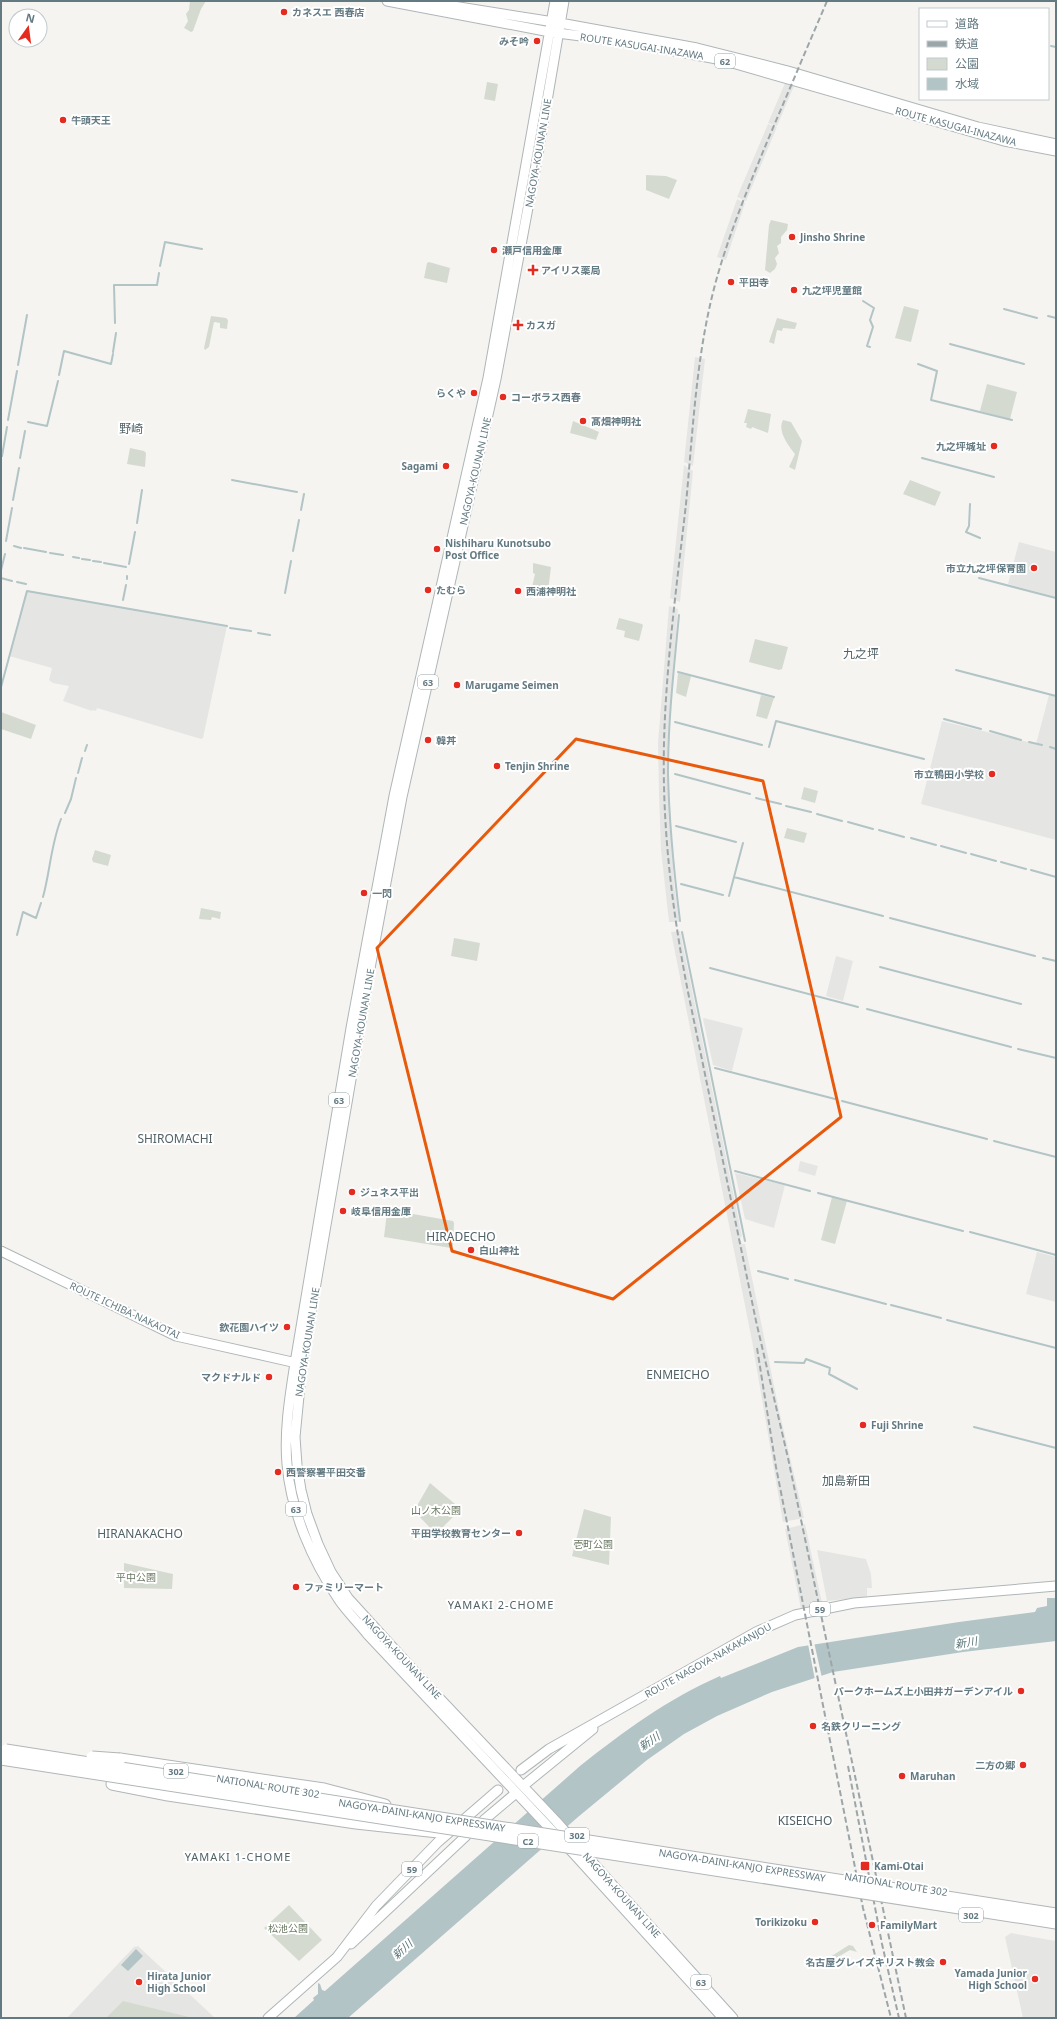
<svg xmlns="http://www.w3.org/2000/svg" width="1057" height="2019" font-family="'Noto Sans','Noto Sans JP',sans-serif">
<rect width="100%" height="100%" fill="#f5f4f1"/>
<!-- built -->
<path fill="#e5e6e4" d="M785 83 794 86 777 126 768 123Z
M768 124 777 127 746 201 737 197Z
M737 199 745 203 726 260 717 257Z
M695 357 705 359 693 466 684 462Z
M684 465 693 471 680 602 670 598Z
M1019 542 1056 552V597L1008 584Z
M26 591 227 626 203 738 201 739 97 708 96 711 93 710 92 711 63 701 69 686 53 683 49 680 52 668 9 656Z
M669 606 678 609 669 721 668 772 674 884 679 922H669L661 850 659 795 658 743Z
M1049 695 1056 697V840L921 804 942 721 1036 744Z
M680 931 742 1236 740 1239 742 1244H745L779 1410 804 1518 783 1522 752 1341 671 932Z
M836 956 853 961 843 1001 826 996Z
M704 1018 743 1028 732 1071 713 1065 703 1019Z
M800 1161 818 1166 815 1176 798 1171Z
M735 1173 785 1185 774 1228 745 1219Z
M1037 1252 1056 1257V1302L1026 1294Z
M805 1524 822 1603 801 1609 785 1529Z
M817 1550 866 1559 871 1574 872 1588H867V1597L827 1601Z
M1011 1933 1056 1941V2018H1023L1005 1937Z
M138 1946 215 2018H67L134 1947Z"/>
<!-- green -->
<path fill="#d5dad0" d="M190 1H206L201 9 193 31 191 32 184 28 188 21 186 14 189 10Z
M487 82 498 84 495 101 484 99Z
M646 175 666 176 677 180 669 199 646 190Z
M771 220 788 224 787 230 781 237V243L777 246 779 253 775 258 777 264 775 269 770 273 765 270 769 225Z
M429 262 450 268 447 283 424 278 427 263Z
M904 306 919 310 911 342 895 338Z
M211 316 226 318 228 320 227 329 220 328V323L214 322 209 347 205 350 204 348Z
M777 318 797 323 795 329 783 328 782 331 777 330 774 344 769 342Z
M987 384 1017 392 1010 419 980 411Z
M748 409 771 414 768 433 752 427 751 429 746 427 747 423H744Z
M783 420 791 422 802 441 795 470 789 467 795 454C788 445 777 431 783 420Z
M573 421 599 432 596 440 570 433Z
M130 448 144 451 146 453 145 467 127 464Z
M910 480 941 492 935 506 903 494Z
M533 563 551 567 548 591 532 587 535 574 533 573Z
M619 618 642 624 643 625 639 641 624 637 625 631 616 629Z
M755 639 788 647 782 669 779 670 749 662Z
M678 673 691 676 686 697 676 693Z
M761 695 774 698 767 719 756 716Z
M1 712 36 725 31 739 1 729Z
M804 787 818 791 815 803 801 799Z
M787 828 807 833 804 843 784 838Z
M95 850 111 855 108 866 93 862 92 859Z
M201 908 221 912 220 919 212 917 211 920 199 919Z
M454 938 480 943 477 961 451 956Z
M832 1197 847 1201 835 1244 821 1240Z
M390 1210 453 1221 454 1223 453 1246 451 1248 384 1237 387 1212Z
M430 1483 461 1509 436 1534 414 1511Z
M584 1509 611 1517 609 1565 572 1556Z
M124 1563 173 1574 172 1589 124 1588Z
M289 1905 322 1940 299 1961 264 1928Z
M849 1945 853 1946 857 1952 850 1950 817 1969 811 1967 812 1964H819Z
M123 2001 189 2017 190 2018H106Z"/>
<!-- water -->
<path fill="#b2c4c5" d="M1047 1598H1056V1641L963 1652 833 1672 772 1692 717 1716 684 1734 647 1760 578 1817 348 2018H294L314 2000 313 1998 318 1994V1983L320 1984 322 1990 325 1991 580 1766C624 1731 668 1699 720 1676L721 1678 798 1647 959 1622 1035 1612 1037 1608 1047 1606Z
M136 1949 143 1956 128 1971 121 1965Z"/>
<!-- pier -->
<path fill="#f5f4f1" d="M814 1642 822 1678 815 1680 808 1644Z"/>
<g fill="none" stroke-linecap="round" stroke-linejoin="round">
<!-- stream -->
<path stroke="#b2c4c5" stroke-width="2" d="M1051 46 1056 47
M160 266 165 242 202 249
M863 301 874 308 870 320 873 327 867 346 870 347
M1004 309 1037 318
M1048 316 1056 318
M115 323 114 285H157L159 273
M950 344 1024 364
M113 352 116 333
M918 364 937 371 931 400 1012 420
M18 365 27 315
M59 375 64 351 111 364 113 354
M8 420 17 371
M28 422 47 426 58 381
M2 456 7 427
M20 458 25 431
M922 458 994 477
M1 464V463
M232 480 297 492
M13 500 19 468
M970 504 969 526 966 532 980 538
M301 510 304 494
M137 523 142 490
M6 541 12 508
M14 546 21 548
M24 548 46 552
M293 551 299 520
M50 553 63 555
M73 557 79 558
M82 559 90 560
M93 561 101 562
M104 563 126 567
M129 564 135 532
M1 570 5 554
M1 578 12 581
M979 578 1056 598
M127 579V576
M17 582 26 584
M285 593 291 561
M123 600 126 585
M679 615C674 668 668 720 668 773 669 822 674 872 680 921
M230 628 251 631
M258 633 270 635
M956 670 1056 696
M678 672 774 697
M1 687 27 591 227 626
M944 719 981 729
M675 722 762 745
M990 731 1021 740
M1029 742 1042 745
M769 747 776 721 924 759
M1050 747 1056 749
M85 751 87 745
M78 773 82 758
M675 774 750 794
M756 798 781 804
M786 806 811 812
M65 813 71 799 76 778
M817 814 842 821
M848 822 873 829
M676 826 736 842
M879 830 904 837
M911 838 936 845
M941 846 966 853
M971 854 996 861
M1001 862 1026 869
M1031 870 1056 877
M734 877 743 843
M681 884 723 895
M729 896 734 877 883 916
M43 897C50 872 51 844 61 819
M890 918 1035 956
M682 932 745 1241
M17 935 23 912 36 918 41 903
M1043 958 1056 961
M880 967 1021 1004
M710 968 858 1007
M867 1009 1011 1047
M1018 1049 1056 1058
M715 1068 835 1099
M842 1101 987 1139
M994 1141 1056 1157
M735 1171 810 1191
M818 1193 963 1231
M970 1232 1056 1255
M758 1271 788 1279
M795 1280 886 1304
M891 1305 941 1318
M947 1320 1056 1348
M775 1362 804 1363 806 1359 830 1368 829 1374 857 1389
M974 1427 1056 1448"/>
<defs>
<path id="major" d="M387 1 550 32 627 42 722 60 1004 141 1056 151
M422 1 560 23 697 48 788 71 978 127 1056 144
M555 1 488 378 394 796 351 1028 295 1363C290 1396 284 1430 287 1464 291 1512 312 1560 339 1600 347 1612 359 1623 368 1635L573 1853 723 2018
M564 1 538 154 496 379 402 797 371 963 302 1365 295 1437 297 1465 301 1490 307 1514 318 1544 331 1572 348 1598 427 1685 556 1821 609 1881 733 2018
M1 1251 176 1336 301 1364
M521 1770 549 1749 756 1632 795 1615 854 1603 1056 1586
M523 1786 593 1729
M484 1820 516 1793
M351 1944 466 1836
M268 2018 337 1957 376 1906 438 1842 498 1790"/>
<path id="highway" d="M120 1759 324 1789 385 1805
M112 1784 168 1795 356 1823 438 1832"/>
</defs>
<!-- major casing -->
<use href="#major" stroke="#afb6b8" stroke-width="11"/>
<!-- highway casing -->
<use href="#highway" stroke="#b1b6b8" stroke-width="13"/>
<!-- major -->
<use href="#major" stroke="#fff" stroke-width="9"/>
<!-- highway -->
<use href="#highway" stroke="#fff" stroke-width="11"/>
<!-- rail -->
<path stroke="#9ca6a9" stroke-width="2" stroke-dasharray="6 3" stroke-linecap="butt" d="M827 1C807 48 787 95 767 142 748 188 729 234 716 281 696 354 693 430 686 504 677 583 666 664 664 743 662 827 672 910 688 992L756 1321 788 1458 906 2018
M757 1348 776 1467 863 1908 891 2018
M848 1766 882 1944 899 2018"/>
<defs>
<g id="highway-bridge">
<path id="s1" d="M6 1750 1056 1914"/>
<path d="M92 1757 120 1759"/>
<path d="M1 1759 1056 1923"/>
</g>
</defs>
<!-- highway-bridge casing -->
<use href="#highway-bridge" stroke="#b1b6b8" stroke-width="13" stroke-linecap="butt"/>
<!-- highway-bridge -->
<use href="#highway-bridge" stroke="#fff" stroke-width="11"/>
</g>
<!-- marked area -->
<path fill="none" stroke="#e8590c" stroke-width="3" stroke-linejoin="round" d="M576 739 763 781 841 1117 613 1299 452 1251 377 948Z"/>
<!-- markers -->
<g fill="#e52b20" stroke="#fff" stroke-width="1.5">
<circle cx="284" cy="12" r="4"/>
<circle cx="537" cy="41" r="4"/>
<circle cx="63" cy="120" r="4"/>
<circle cx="792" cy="237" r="4"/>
<circle cx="494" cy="250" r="4"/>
<path d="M531 264h4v4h4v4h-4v4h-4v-4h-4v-4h4z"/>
<circle cx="731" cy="282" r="4"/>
<circle cx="794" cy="290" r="4"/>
<path d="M516 319h4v4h4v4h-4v4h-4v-4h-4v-4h4z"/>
<circle cx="474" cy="393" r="4"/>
<circle cx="503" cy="397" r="4"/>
<circle cx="583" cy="421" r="4"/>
<circle cx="994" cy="446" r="4"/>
<circle cx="446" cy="466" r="4"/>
<circle cx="437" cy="549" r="4"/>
<circle cx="1034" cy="568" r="4"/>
<circle cx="428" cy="590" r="4"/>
<circle cx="518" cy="591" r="4"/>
<circle cx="457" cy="685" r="4"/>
<circle cx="428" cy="740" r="4"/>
<circle cx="497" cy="766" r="4"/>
<circle cx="992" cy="774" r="4"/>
<circle cx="364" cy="893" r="4"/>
<circle cx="352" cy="1192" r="4"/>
<circle cx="343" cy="1211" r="4"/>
<circle cx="471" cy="1250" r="4"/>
<circle cx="287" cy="1327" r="4"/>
<circle cx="269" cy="1377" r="4"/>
<circle cx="863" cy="1425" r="4"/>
<circle cx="278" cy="1472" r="4"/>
<circle cx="519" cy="1533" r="4"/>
<circle cx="296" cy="1587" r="4"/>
<circle cx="1021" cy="1691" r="4"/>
<circle cx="813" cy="1726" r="4"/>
<circle cx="1023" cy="1765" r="4"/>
<circle cx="902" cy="1776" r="4"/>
<rect x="860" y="1861" width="10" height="10" rx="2"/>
<circle cx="815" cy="1922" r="4"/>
<circle cx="872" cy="1925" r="4"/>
<circle cx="943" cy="1962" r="4"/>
<circle cx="1035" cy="1979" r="4"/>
<circle cx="139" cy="1982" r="4"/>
</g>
<g text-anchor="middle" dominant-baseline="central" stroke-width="4" stroke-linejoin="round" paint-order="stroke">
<!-- shield labels -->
<g fill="#fff" stroke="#92a2a8" stroke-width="1">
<rect x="715" y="54" width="20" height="14" rx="3"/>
<rect x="418" y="675" width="20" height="14" rx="3"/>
<rect x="329" y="1093" width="20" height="14" rx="3"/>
<rect x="286" y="1502" width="20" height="14" rx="3"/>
<rect x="810" y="1602" width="20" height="14" rx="3"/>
<rect x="164" y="1764" width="24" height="14" rx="3"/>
<rect x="565" y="1828" width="24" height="14" rx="3"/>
<rect x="518" y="1834" width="20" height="14" rx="3"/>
<rect x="402" y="1862" width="20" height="14" rx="3"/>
<rect x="959" y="1908" width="24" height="14" rx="3"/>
<rect x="691" y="1975" width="20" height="14" rx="3"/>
</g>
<g font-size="9" font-weight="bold" fill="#637a82">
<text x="725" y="61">62</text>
<text x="428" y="682">63</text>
<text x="339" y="1100">63</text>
<text x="296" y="1509">63</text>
<text x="820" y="1609">59</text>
<text x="176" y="1771">302</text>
<text x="577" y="1835">302</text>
<text x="528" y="1841">C2</text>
<text x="412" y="1869">59</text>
<text x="971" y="1915">302</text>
<text x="701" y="1982">63</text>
</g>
<!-- poi labels -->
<g font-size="10" font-weight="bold" fill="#637a82" stroke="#fff" text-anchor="start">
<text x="292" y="12">カネスエ 西春店</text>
<text x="529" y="41" text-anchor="end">みそ吟</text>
<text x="71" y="120">牛頭天王</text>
<text x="800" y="237">Jinsho Shrine</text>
<text x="502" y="250">瀬戸信用金庫</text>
<text x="541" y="270">アイリス薬局</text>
<text x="739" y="282">平田寺</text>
<text x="802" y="290">九之坪児童館</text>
<text x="526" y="325">カスガ</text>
<text x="466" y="393" text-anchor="end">らくや</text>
<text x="511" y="397">コーポラス西春</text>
<text x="591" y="421">髙畑神明社</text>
<text x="986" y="446" text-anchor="end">九之坪城址</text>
<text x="438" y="466" text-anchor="end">Sagami</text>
<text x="445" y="543">Nishiharu Kunotsubo<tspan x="445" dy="12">Post Office</tspan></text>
<text x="1026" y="568" text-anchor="end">市立九之坪保育園</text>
<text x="436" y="590">たむら</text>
<text x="526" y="591">西浦神明社</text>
<text x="465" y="685">Marugame Seimen</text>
<text x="436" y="740">韓丼</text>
<text x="505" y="766">Tenjin Shrine</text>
<text x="984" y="774" text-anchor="end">市立鴨田小学校</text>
<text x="372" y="893">一閃</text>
<text x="360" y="1192">ジュネス平出</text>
<text x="351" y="1211">岐阜信用金庫</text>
<text x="479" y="1250">白山神社</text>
<text x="279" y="1327" text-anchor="end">欽花園ハイツ</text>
<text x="261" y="1377" text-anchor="end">マクドナルド</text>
<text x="871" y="1425">Fuji Shrine</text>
<text x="286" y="1472">西警察署平田交番</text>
<text x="511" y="1533" text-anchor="end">平田学校教育センター</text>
<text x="304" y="1587">ファミリーマート</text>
<text x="1013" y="1691" text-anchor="end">パークホームズ上小田井ガーデンアイル</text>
<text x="821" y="1726">名鉄クリーニング</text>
<text x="1015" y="1765" text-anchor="end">二方の郷</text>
<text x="910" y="1776">Maruhan</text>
<text x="874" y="1866">Kami-Otai</text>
<text x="807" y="1922" text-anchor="end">Torikizoku</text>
<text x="880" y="1925">FamilyMart</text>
<text x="935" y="1962" text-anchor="end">名古屋グレイズキリスト教会</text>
<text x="1027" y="1973" text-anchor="end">Yamada Junior<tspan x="1027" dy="12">High School</tspan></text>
<text x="147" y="1976">Hirata Junior<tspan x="147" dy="12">High School</tspan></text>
</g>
<!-- street labels -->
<g font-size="10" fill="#637a82" stroke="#fff">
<text transform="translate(642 46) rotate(9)">ROUTE KASUGAI-INAZAWA</text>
<text transform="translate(956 126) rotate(15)">ROUTE KASUGAI-INAZAWA</text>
<text transform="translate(538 153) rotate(-80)">NAGOYA-KOUNAN LINE</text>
<text transform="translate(475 471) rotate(-77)">NAGOYA-KOUNAN LINE</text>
<text transform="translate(361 1023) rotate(-80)">NAGOYA-KOUNAN LINE</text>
<text transform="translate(125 1310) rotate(25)">ROUTE ICHIBA-NAKAOTAI</text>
<text transform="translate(307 1342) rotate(-81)">NAGOYA-KOUNAN LINE</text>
<text transform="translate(402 1657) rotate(47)">NAGOYA-KOUNAN LINE</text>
<text transform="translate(708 1660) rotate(-29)">ROUTE NAGOYA-NAKAKANJOU</text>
<text transform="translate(268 1786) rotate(9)">NATIONAL ROUTE 302</text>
<text stroke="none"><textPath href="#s1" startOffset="421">NAGOYA-DAINI-KANJO EXPRESSWAY</textPath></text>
<text stroke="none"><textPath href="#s1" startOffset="745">NAGOYA-DAINI-KANJO EXPRESSWAY</textPath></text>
<text transform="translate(896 1884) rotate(9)">NATIONAL ROUTE 302</text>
<text transform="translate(622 1895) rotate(48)">NAGOYA-KOUNAN LINE</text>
</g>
<!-- park labels -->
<g font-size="10" fill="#6b7a62" stroke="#fff">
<text x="436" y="1510">山ノ木公園</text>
<text x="593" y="1544">壱町公園</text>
<text x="136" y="1577">平中公園</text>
<text x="288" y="1928">松池公園</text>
</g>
<!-- neighbourhood labels -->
<g font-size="11" letter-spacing="1" fill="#516267" stroke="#fff">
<text x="501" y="1604">YAMAKI 2-CHOME</text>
<text x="238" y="1856">YAMAKI 1-CHOME</text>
</g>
<!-- water labels -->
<g font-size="11" font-style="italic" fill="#5a7678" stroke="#fff">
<text transform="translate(966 1642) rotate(-9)">新川</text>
<text transform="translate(649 1741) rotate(-35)">新川</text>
<text transform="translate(402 1949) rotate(-42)">新川</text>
</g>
<!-- quarter labels -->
<g font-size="12" fill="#516267" stroke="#fff">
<text x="131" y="428">野崎</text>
<text x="861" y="653">九之坪</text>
<text x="175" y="1138">SHIROMACHI</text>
<text x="461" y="1236">HIRADECHO</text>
<text x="678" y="1374">ENMEICHO</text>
<text x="846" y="1480">加島新田</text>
<text x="140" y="1533">HIRANAKACHO</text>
<text x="805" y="1820">KISEICHO</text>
</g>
</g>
<!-- border -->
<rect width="1057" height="2019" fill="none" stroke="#637a82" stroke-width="4"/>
<!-- legend -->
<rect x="919" y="8" width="130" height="92" fill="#ffffff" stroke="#c1cacd"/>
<rect x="927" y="21" width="20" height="6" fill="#ffffff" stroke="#c1cacd"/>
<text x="955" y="28" font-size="12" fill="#637a82">道路</text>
<rect x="927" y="41" width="20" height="6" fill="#9ca6a9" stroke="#c1cacd"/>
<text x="955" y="48" font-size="12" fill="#637a82">鉄道</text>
<rect x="927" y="58" width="20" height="12" fill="#d5dad0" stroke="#c1cacd"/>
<text x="955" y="68" font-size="12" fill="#637a82">公園</text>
<rect x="927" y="78" width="20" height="12" fill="#b2c4c5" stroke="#c1cacd"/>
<text x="955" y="88" font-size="12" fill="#637a82">水域</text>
<!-- north arrow -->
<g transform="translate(28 28) rotate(14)"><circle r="19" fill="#ffffff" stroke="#c1cacd"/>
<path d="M0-3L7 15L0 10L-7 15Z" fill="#e52b20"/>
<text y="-6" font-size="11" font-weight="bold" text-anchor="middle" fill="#637a82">N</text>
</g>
</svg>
